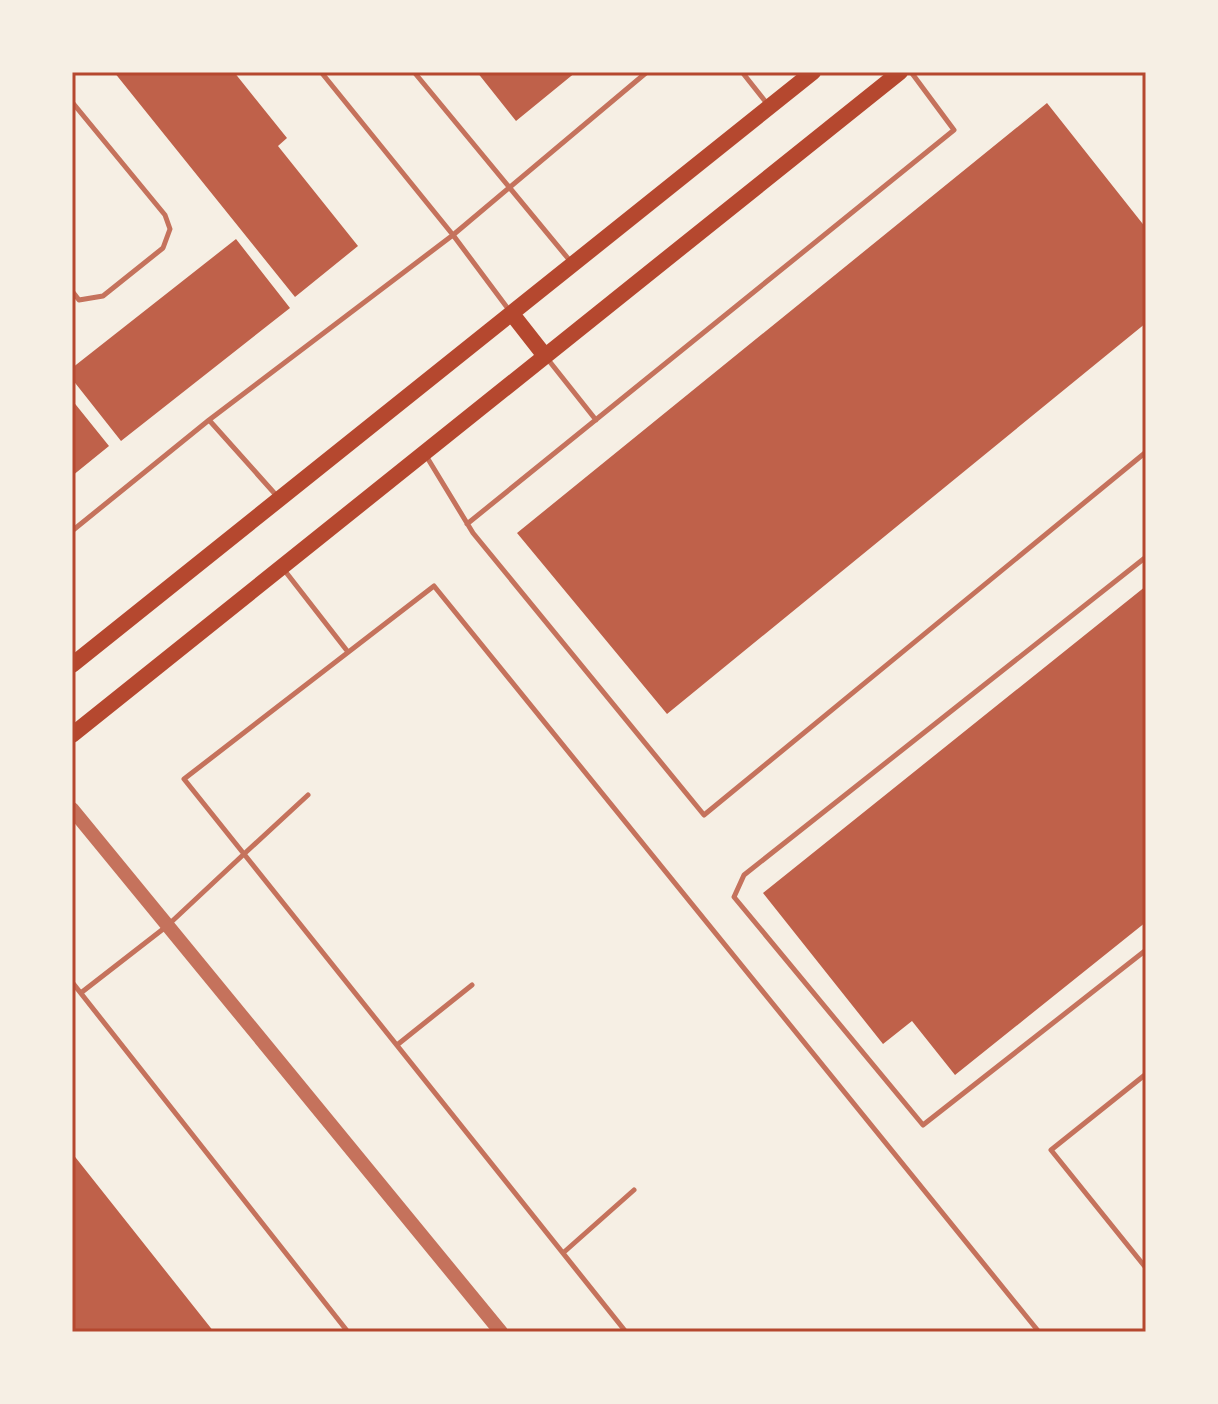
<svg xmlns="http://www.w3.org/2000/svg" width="1218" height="1404" font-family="Ubuntu,sans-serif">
<rect width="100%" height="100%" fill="#f6efe4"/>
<!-- building -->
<path fill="#bf614a" d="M114 72H234L287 138 278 146 358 246 295 297Z
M477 72H576L516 121Z
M1047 103 1146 228V323L667 714 517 533Z
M236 239 290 308 121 441 72 379V368Z
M72 400 109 446 72 476Z
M1146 586V922L955 1075 912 1021 883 1044 763 893Z
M72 1153 214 1332H72Z"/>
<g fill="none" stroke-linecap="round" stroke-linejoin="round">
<!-- service -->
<path stroke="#c5725c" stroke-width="5" d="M321 72 453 235 647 72
M414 72 571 262
M742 72 769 106
M72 102 165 215 170 229 163 248 103 296 79 300 72 291
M546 357 596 420
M209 420 453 235 509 310
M425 454 473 533 704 815 1146 452
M467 524 954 130 911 72
M72 531 209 420 276 495
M1146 557 744 875 734 897 923 1125 1146 950
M285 571 348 652
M308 795 244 854 184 779 434 586 1039 1332
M72 982 348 1332
M82 992 167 926 244 854 626 1332
M397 1045 472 985
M1146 1074 1051 1150 1146 1268
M563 1253 634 1190"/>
<!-- tertiary -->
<path stroke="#c5725c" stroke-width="14" d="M72 809 501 1332"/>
<!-- primary -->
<path stroke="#b5482f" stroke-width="16" d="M512 314 545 356
M72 665 813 72
M72 735 900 72"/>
</g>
<!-- border -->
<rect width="1218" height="1404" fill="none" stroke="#f6efe4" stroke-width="148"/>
<rect x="74" y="74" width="1070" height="1256" fill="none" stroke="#b5482f" stroke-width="3"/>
</svg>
